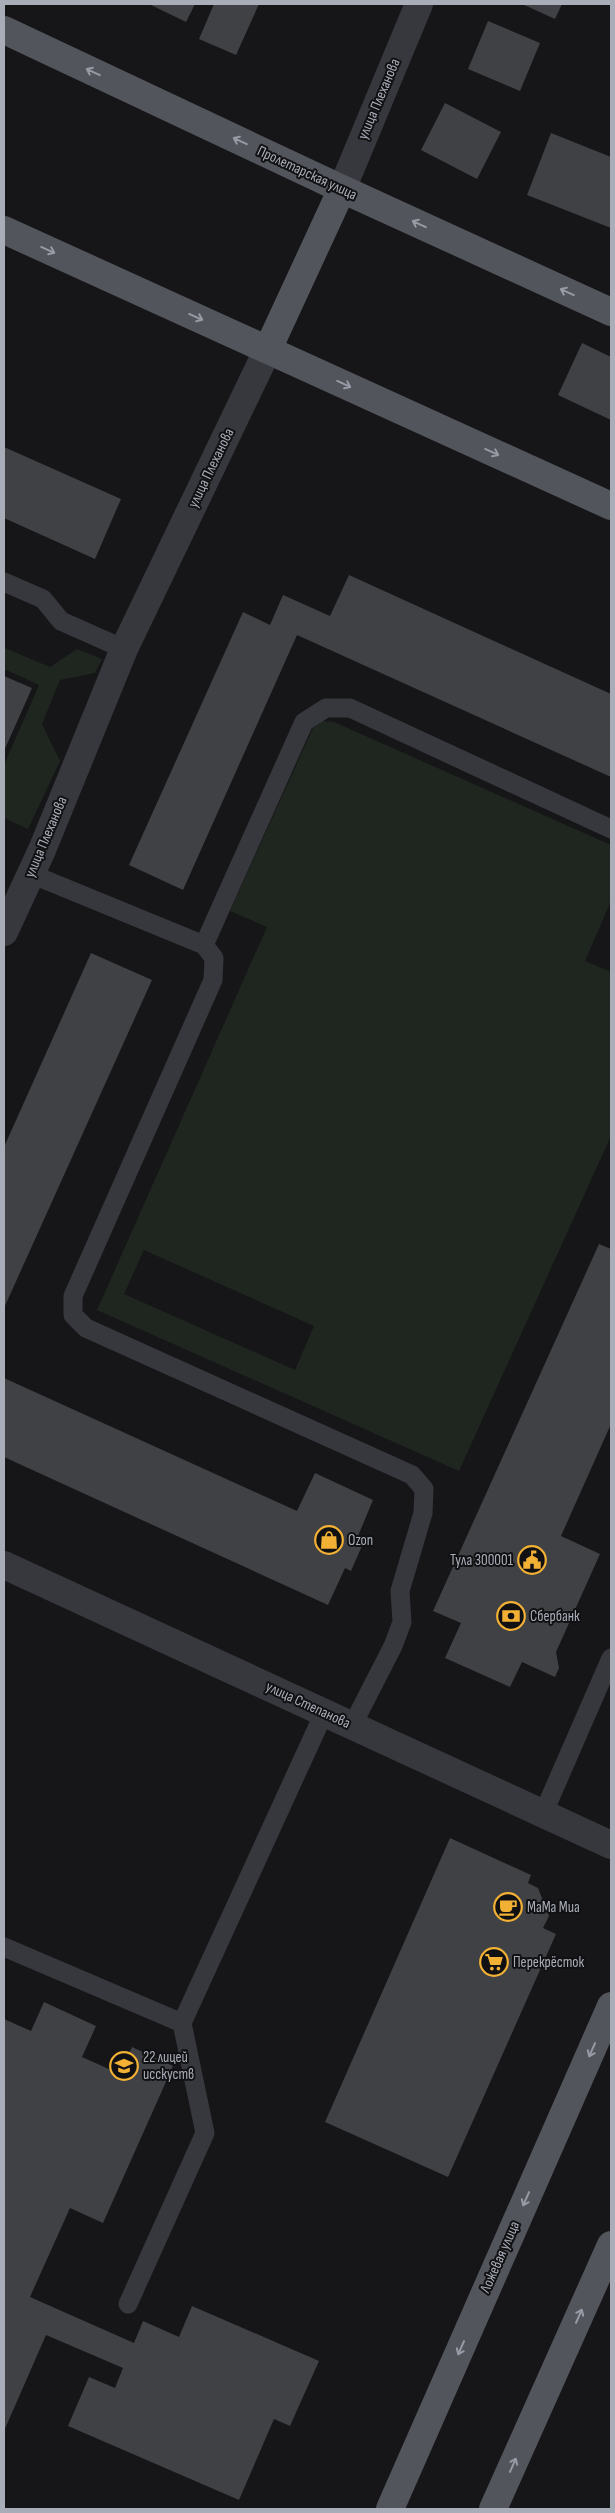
<svg xmlns="http://www.w3.org/2000/svg" width="615" height="2513" font-family="'Sofia Sans Condensed',sans-serif">
<rect width="100%" height="100%" fill="#161618"/>
<!-- green -->
<path fill="#1e261f" fill-rule="evenodd" d="M4 643 5 648 50 667 77 649 102 659 95 673 60 680 42 724 60 761 28 829 4 818V765L39 685 4 669Z
M322 721 334 722 611 845V901L585 961 611 972V1136L459 1471 97 1310 267 927 230 911 313 728ZM144 1250 314 1326 295 1370 124 1294Z"/>
<!-- building -->
<path fill="#404145" d="M149 4H195L186 22Z
M214 4H259L236 55 199 39Z
M522 4H562L555 19Z
M488 21 540 43 520 91 468 69Z
M445 103 501 132 477 179 421 150Z
M551 133 611 157V228L527 195Z
M582 343 611 357V420L558 395Z
M4 447 121 499 95 559 4 518Z
M349 575 611 694V777L297 635 183 890 129 865 243 612 270 625 283 595 330 616Z
M4 676 32 688 4 751Z
M91 953 152 980 4 1308V1147Z
M599 1244 611 1249V1424L561 1536 600 1554 556 1652 559 1668 555 1677 522 1662 510 1687 445 1658 461 1623 433 1611Z
M4 1378 297 1511 315 1473 373 1500 358 1536 365 1539 351 1571 345 1568 328 1605 4 1457Z
M450 1838 531 1875 528 1883 538 1888 549 1916 543 1928 556 1934 448 2177 325 2122Z
M44 2002 96 2026 82 2057 120 2074 132 2047 173 2066 103 2223 70 2208 30 2297 134 2343 143 2321 179 2337 192 2306 319 2361 290 2426 274 2419 239 2500 68 2426 89 2377 115 2388 123 2368 46 2335 4 2431V2019L31 2031Z"/>
<g fill="none" stroke-linecap="round" stroke-linejoin="round">
<!-- lane -->
<path stroke="#37383d" stroke-width="19" d="M4 582 43 599 61 621 124 649
M31 874 204 945 214 958 213 980 73 1296V1315L86 1328 412 1475 424 1489 423 1513 400 1591 402 1622 393 1646 352 1726
M204 945 304 722 326 708H350L611 829
M543 1814 611 1658
M4 1947 182 2023 324 1713
M128 2304 205 2133 182 2023"/>
<!-- street -->
<path stroke="#37383d" stroke-width="28" d="M342 189 419 4
M4 932 42 850 124 649 268 349
M4 1565 611 1845"/>
<!-- primary -->
<path stroke="#53555c" stroke-width="28" d="M4 30 342 189 611 312
M4 230 611 506
M268 349 342 189
M390 2509 611 2006
M493 2509 611 2245"/>
</g>
<!-- one-way arrows -->
<defs><path id="oneway-shaft" d="M-6 0H5M1.5-3L5.5 0L1.5 3" fill="none" stroke-width="1.6" stroke-linecap="round" stroke-linejoin="round" transform="scale(1.25)"/></defs>
<g stroke="#979ba6">
<use href="#oneway-shaft" transform="translate(93 72) rotate(-155)"/>
<use href="#oneway-shaft" transform="translate(240 141) rotate(-155)"/>
<use href="#oneway-shaft" transform="translate(419 224) rotate(-155)"/>
<use href="#oneway-shaft" transform="translate(48 250) rotate(24)"/>
<use href="#oneway-shaft" transform="translate(567 292) rotate(-155)"/>
<use href="#oneway-shaft" transform="translate(196 317) rotate(24)"/>
<use href="#oneway-shaft" transform="translate(344 384) rotate(25)"/>
<use href="#oneway-shaft" transform="translate(492 452) rotate(25)"/>
<use href="#oneway-shaft" transform="translate(592 2050) rotate(114)"/>
<use href="#oneway-shaft" transform="translate(526 2199) rotate(114)"/>
<use href="#oneway-shaft" transform="translate(579 2316) rotate(-66)"/>
<use href="#oneway-shaft" transform="translate(461 2348) rotate(114)"/>
<use href="#oneway-shaft" transform="translate(513 2465) rotate(-66)"/>
</g>
<!-- icons -->
<defs>
<symbol id="shop-ring" viewBox="-11 -11 22 22"><circle r="9.5" fill="#111113" stroke="#f2b134" stroke-width="1.5"/><path d="M-5-2.5h2.3a2.7 3.5 0 0 1 5.4 0H5L5.5 6h-11ZM-1.5-2.5h3a1.5 2.3 0 0 0-3 0Z" fill="#f2b134"/></symbol>
<symbol id="civic-ring" viewBox="-11 -11 22 22"><circle r="9.5" fill="#111113" stroke="#f2b134" stroke-width="1.5"/><path d="M-.6-6.5H3V-4.5H.6V-3L4-1V1h2V6H-6V1h2V-1L-.6-3ZM-1.2 2.5V6h2.4V2.5Z" fill="#f2b134"/></symbol>
<symbol id="bank-ring" viewBox="-11 -11 22 22"><circle r="9.5" fill="#111113" stroke="#f2b134" stroke-width="1.5"/><path d="M-6-4H6V4H-6ZM0-2.3a2.3 2.3 0 1 0 0 4.6a2.3 2.3 0 1 0 0-4.6Z" fill="#f2b134"/></symbol>
<symbol id="cafe-ring" viewBox="-11 -11 22 22"><circle r="9.5" fill="#111113" stroke="#f2b134" stroke-width="1.5"/><path d="M-5.5-4.5H6V0H3Q3 3.5 0 3.5H-2.5Q-5.5 3.5-5.5 0ZM3-3.2v2h1.7v-2ZM-6 4.5H4V6H-6Z" fill="#f2b134"/></symbol>
<symbol id="supermarket-ring" viewBox="-11 -11 22 22"><circle r="9.5" fill="#111113" stroke="#f2b134" stroke-width="1.5"/><path d="M-6-5.5h2.5l.6 2H6L4.5 2H-2.5L-4.4-4H-6ZM-1.5 3.2a1.3 1.3 0 1 0 .1 0ZM3 3.2a1.3 1.3 0 1 0 .1 0Z" fill="#f2b134"/></symbol>
<symbol id="school-ring" viewBox="-11 -11 22 22"><circle r="9.5" fill="#111113" stroke="#f2b134" stroke-width="1.5"/><path d="M0-5L7-2L0 1L-7-2ZM-4 1L0 2.5L4 1V4Q0 6-4 4Z" fill="#f2b134"/></symbol>
</defs>
<g fill-rule="evenodd">
<use href="#shop-ring" x="313" y="1524" width="32" height="32"/>
<use href="#civic-ring" x="516" y="1544" width="32" height="32"/>
<use href="#bank-ring" x="495" y="1600" width="32" height="32"/>
<use href="#cafe-ring" x="492" y="1891" width="32" height="32"/>
<use href="#supermarket-ring" x="478" y="1946" width="32" height="32"/>
<use href="#school-ring" x="108" y="2050" width="32" height="32"/>
</g>
<g text-anchor="middle" dominant-baseline="central" stroke-width="4" stroke-linejoin="round" paint-order="stroke">
<!-- street labels -->
<g font-size="15" fill="#a8adb8" stroke="#111113">
<text transform="translate(379 99) rotate(-67)">улица Плеханова</text>
<text transform="translate(307 173) rotate(25)">Пролетарская улица</text>
<text transform="translate(211 468) rotate(-64)">улица Плеханова</text>
<text transform="translate(46 837) rotate(-67)">улица Плеханова</text>
<text transform="translate(308 1705) rotate(25)">улица Степанова</text>
<text transform="translate(500 2257) rotate(-66)">Ложевая улица</text>
</g>
<!-- poi labels -->
<g font-size="15" fill="#a8adb8" stroke="#111113" text-anchor="start">
<text x="348" y="1540">Ozon</text>
<text x="513" y="1560" text-anchor="end">Тула 300001</text>
<text x="530" y="1616">Сбербанк</text>
<text x="527" y="1907">МаМа Миа</text>
<text x="513" y="1962">Перекрёсток</text>
<text x="143" y="2057">22 лицей<tspan x="143" dy="17">исскуств</tspan></text>
</g>
</g>
<!-- border -->
<rect width="615" height="2513" fill="none" stroke="#a8adb8" stroke-width="10"/>
</svg>
